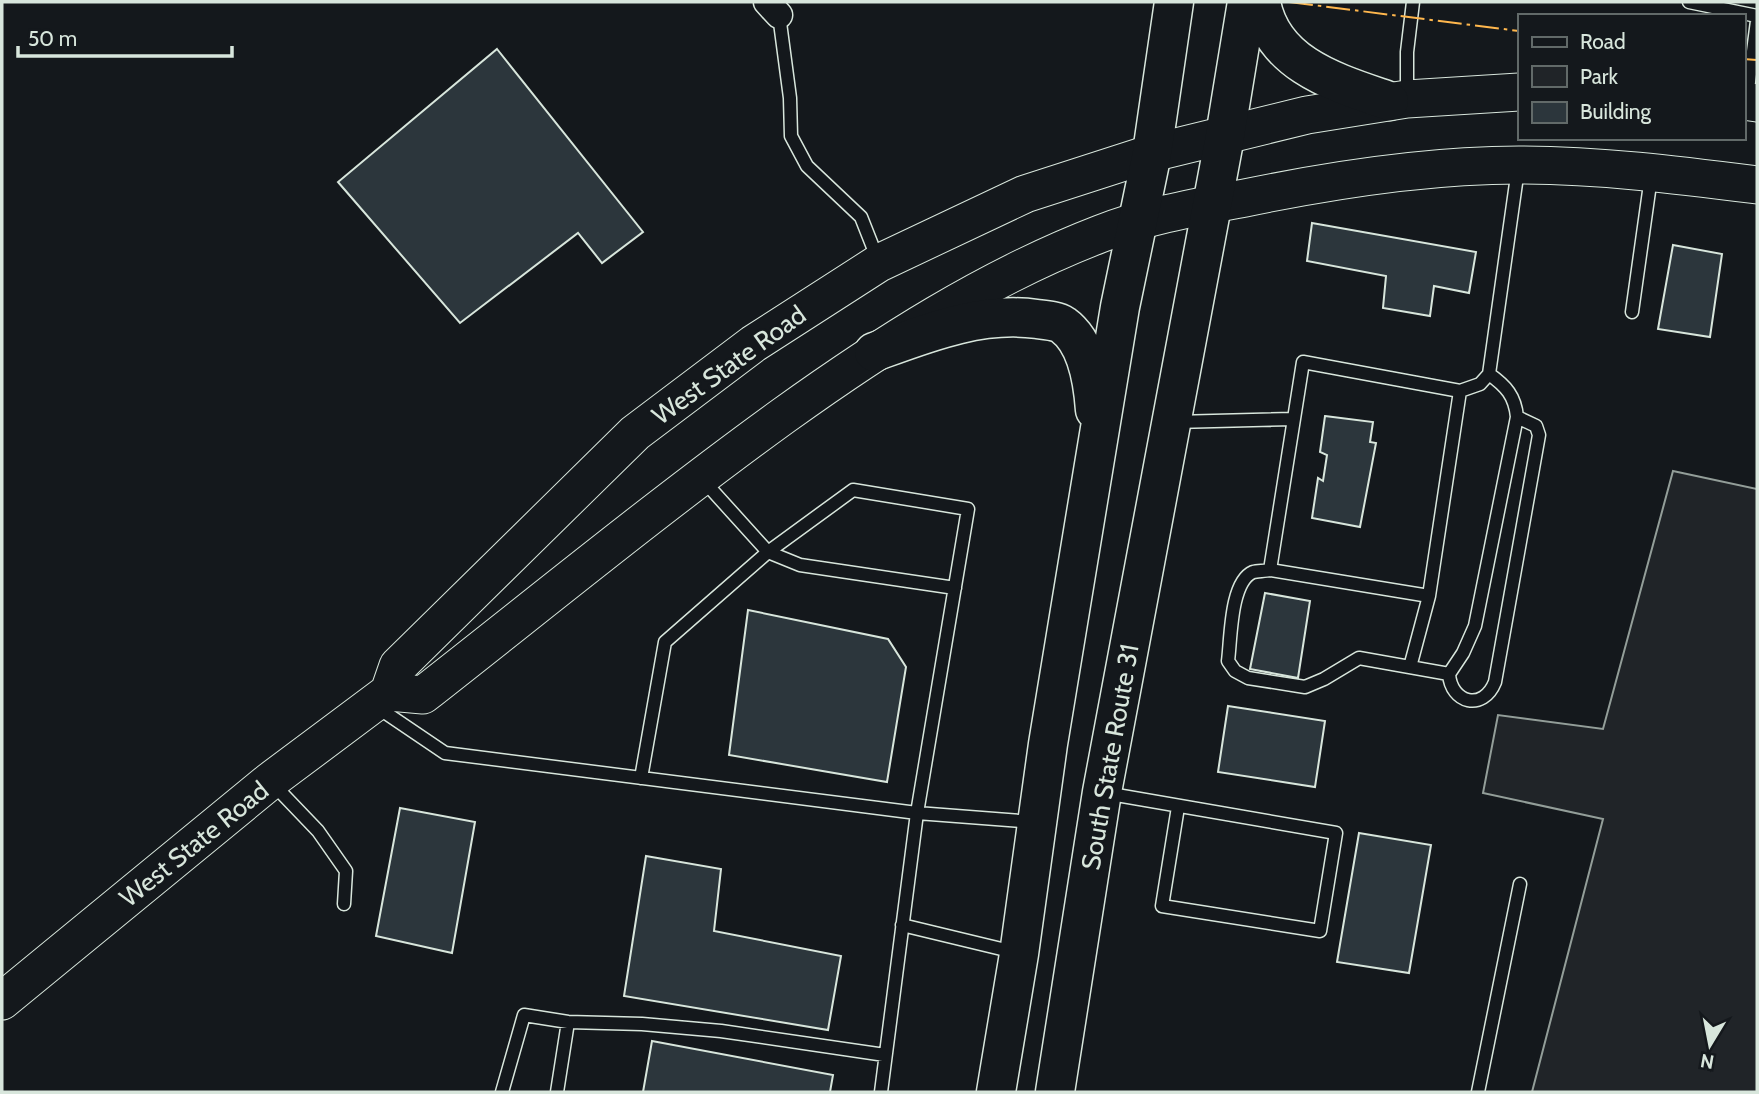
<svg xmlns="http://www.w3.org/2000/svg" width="1759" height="1094" font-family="Cabin,sans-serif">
<rect width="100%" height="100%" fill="#14181c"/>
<!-- green -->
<path fill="#202428" stroke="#939e99" stroke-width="2" d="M1673 471 1757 489V1092H1532L1603 819 1483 793 1498 715 1603 729Z"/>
<!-- building -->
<path fill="#2c363c" stroke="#d8e6dc" stroke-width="2" d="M497 49 643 232 602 263 578 233 460 323 338 182Z
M1312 223 1476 252 1469 293 1434 286 1430 316 1383 308 1386 276 1307 261Z
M1673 245 1722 254 1710 337 1658 329Z
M1325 416 1373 422 1370 442 1376 443 1360 527 1312 518 1318 478 1323 481 1327 455 1320 452Z
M1265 593 1310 601 1298 678 1250 669Z
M748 610 888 639 906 667 887 782 729 755Z
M1228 706 1325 721 1315 787 1218 772Z
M400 808 475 822 452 953 376 936Z
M1359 833 1431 845 1409 973 1337 962Z
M646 856 721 869 714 931 841 956 828 1030 624 996Z
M652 1041 833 1075 830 1092H643Z"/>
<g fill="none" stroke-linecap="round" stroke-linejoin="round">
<defs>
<path id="lane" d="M1689 2 1757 16
M779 15 790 98 791 136 807 166 861 217 878 260
M1407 95V52L1413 2
M1747 97 1757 21
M1632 312 1651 177
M1489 374C1506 386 1515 396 1517 417L1475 626 1463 653 1449 674C1451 703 1483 712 1495 682L1539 435 1536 426 1517 417
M1175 422 1294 419
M702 479 768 552 800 565 955 588
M1270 570C1265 571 1257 571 1253 572 1230 582 1231 639 1228 661L1235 671 1248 678 1305 687 1324 679 1359 658 1449 674
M1429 596 1270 570 1303 362 1460 391 1480 384 1489 374 1518 169
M1410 667 1429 596 1460 391
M377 707 445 753 917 813 1033 822
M641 778 665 642 768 552 853 490 968 509 917 813 881 1092
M273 784 318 831 346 871 344 904
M1105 793 1336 833 1320 931 1162 906 1178 807
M902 925 1014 952
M502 1092 524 1015 568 1022 642 1024 721 1031 885 1055
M557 1092 568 1022
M1478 1092 1520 884"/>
<path id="street" d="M767 2 779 15"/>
<path id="secondary" d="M1743 101 1757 103
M389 692 423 695C543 601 660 505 783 416 882 345 986 278 1100 234 1145 216 1197 207 1245 198 1332 180 1430 165 1519 165 1599 165 1678 175 1757 185
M2 1001 270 781 389 692 398 666 635 433 753 344 879 263 1025 194 1152 153 1307 115 1407 99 1519 92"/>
<path id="primary" d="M1261 2C1272 65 1337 83 1389 101
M874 352C926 333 981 311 1037 319 1045 320 1057 321 1063 325 1088 343 1093 382 1095 410
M996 1092 1019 954 1048 744 1120 307 1152 153 1174 2
M1055 1092 1102 792 1225 136 1247 2"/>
</defs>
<!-- lane casing -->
<use href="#lane" stroke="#d8e6dc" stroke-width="15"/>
<!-- street casing -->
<use href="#street" stroke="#d8e6dc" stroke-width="29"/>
<!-- secondary casing -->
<use href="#secondary" stroke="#d8e6dc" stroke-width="39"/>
<!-- primary casing -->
<use href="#primary" stroke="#d8e6dc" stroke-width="41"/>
<!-- lane -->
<use href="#lane" stroke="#14181c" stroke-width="12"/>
<!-- street -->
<use href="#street" stroke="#14181c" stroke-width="26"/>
<!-- secondary -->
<use href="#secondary" stroke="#14181c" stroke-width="37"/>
<!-- primary -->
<use href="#primary" stroke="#14181c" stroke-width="38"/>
<!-- power -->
<path stroke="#ffb74d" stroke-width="2" stroke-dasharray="24 5 3.5 5" stroke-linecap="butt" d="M1289 2 1519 31
M1743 59 1757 60"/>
</g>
<g text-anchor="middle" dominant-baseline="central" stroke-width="5" stroke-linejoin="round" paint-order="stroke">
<!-- street labels -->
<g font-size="26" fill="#d8e6dc" stroke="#14181c">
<text transform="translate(729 365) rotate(-36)">West State Road</text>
<text transform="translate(1110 757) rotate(-80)">South State Route 31</text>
<text transform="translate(194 844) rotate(-39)">West State Road</text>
</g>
</g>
<!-- border -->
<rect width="1759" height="1094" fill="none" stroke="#d8e6dc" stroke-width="7"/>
<!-- legend -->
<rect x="1518" y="14" width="228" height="126" fill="#14181c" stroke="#626a69" stroke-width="2"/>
<rect x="1532" y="37" width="35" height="10" fill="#14181c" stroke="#626a69" stroke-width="2"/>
<text x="1580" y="49" font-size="21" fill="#d8e6dc">Road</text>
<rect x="1532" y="66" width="35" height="21" fill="#202428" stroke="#626a69" stroke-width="2"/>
<text x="1580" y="84" font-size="21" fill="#d8e6dc">Park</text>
<rect x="1532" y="102" width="35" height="21" fill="#2c363c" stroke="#626a69" stroke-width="2"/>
<text x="1580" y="119" font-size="21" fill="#d8e6dc">Building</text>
<!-- north arrow -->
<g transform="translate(1710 1045) rotate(190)" stroke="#14181c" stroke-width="5" paint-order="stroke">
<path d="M0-5L12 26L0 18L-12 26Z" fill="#d8e6dc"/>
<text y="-10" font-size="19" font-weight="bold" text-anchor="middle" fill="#d8e6dc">N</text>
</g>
<!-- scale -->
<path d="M18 46v10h214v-10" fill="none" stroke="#d8e6dc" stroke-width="3.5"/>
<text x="28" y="46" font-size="21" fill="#d8e6dc" stroke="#14181c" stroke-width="5" paint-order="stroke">50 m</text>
</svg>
